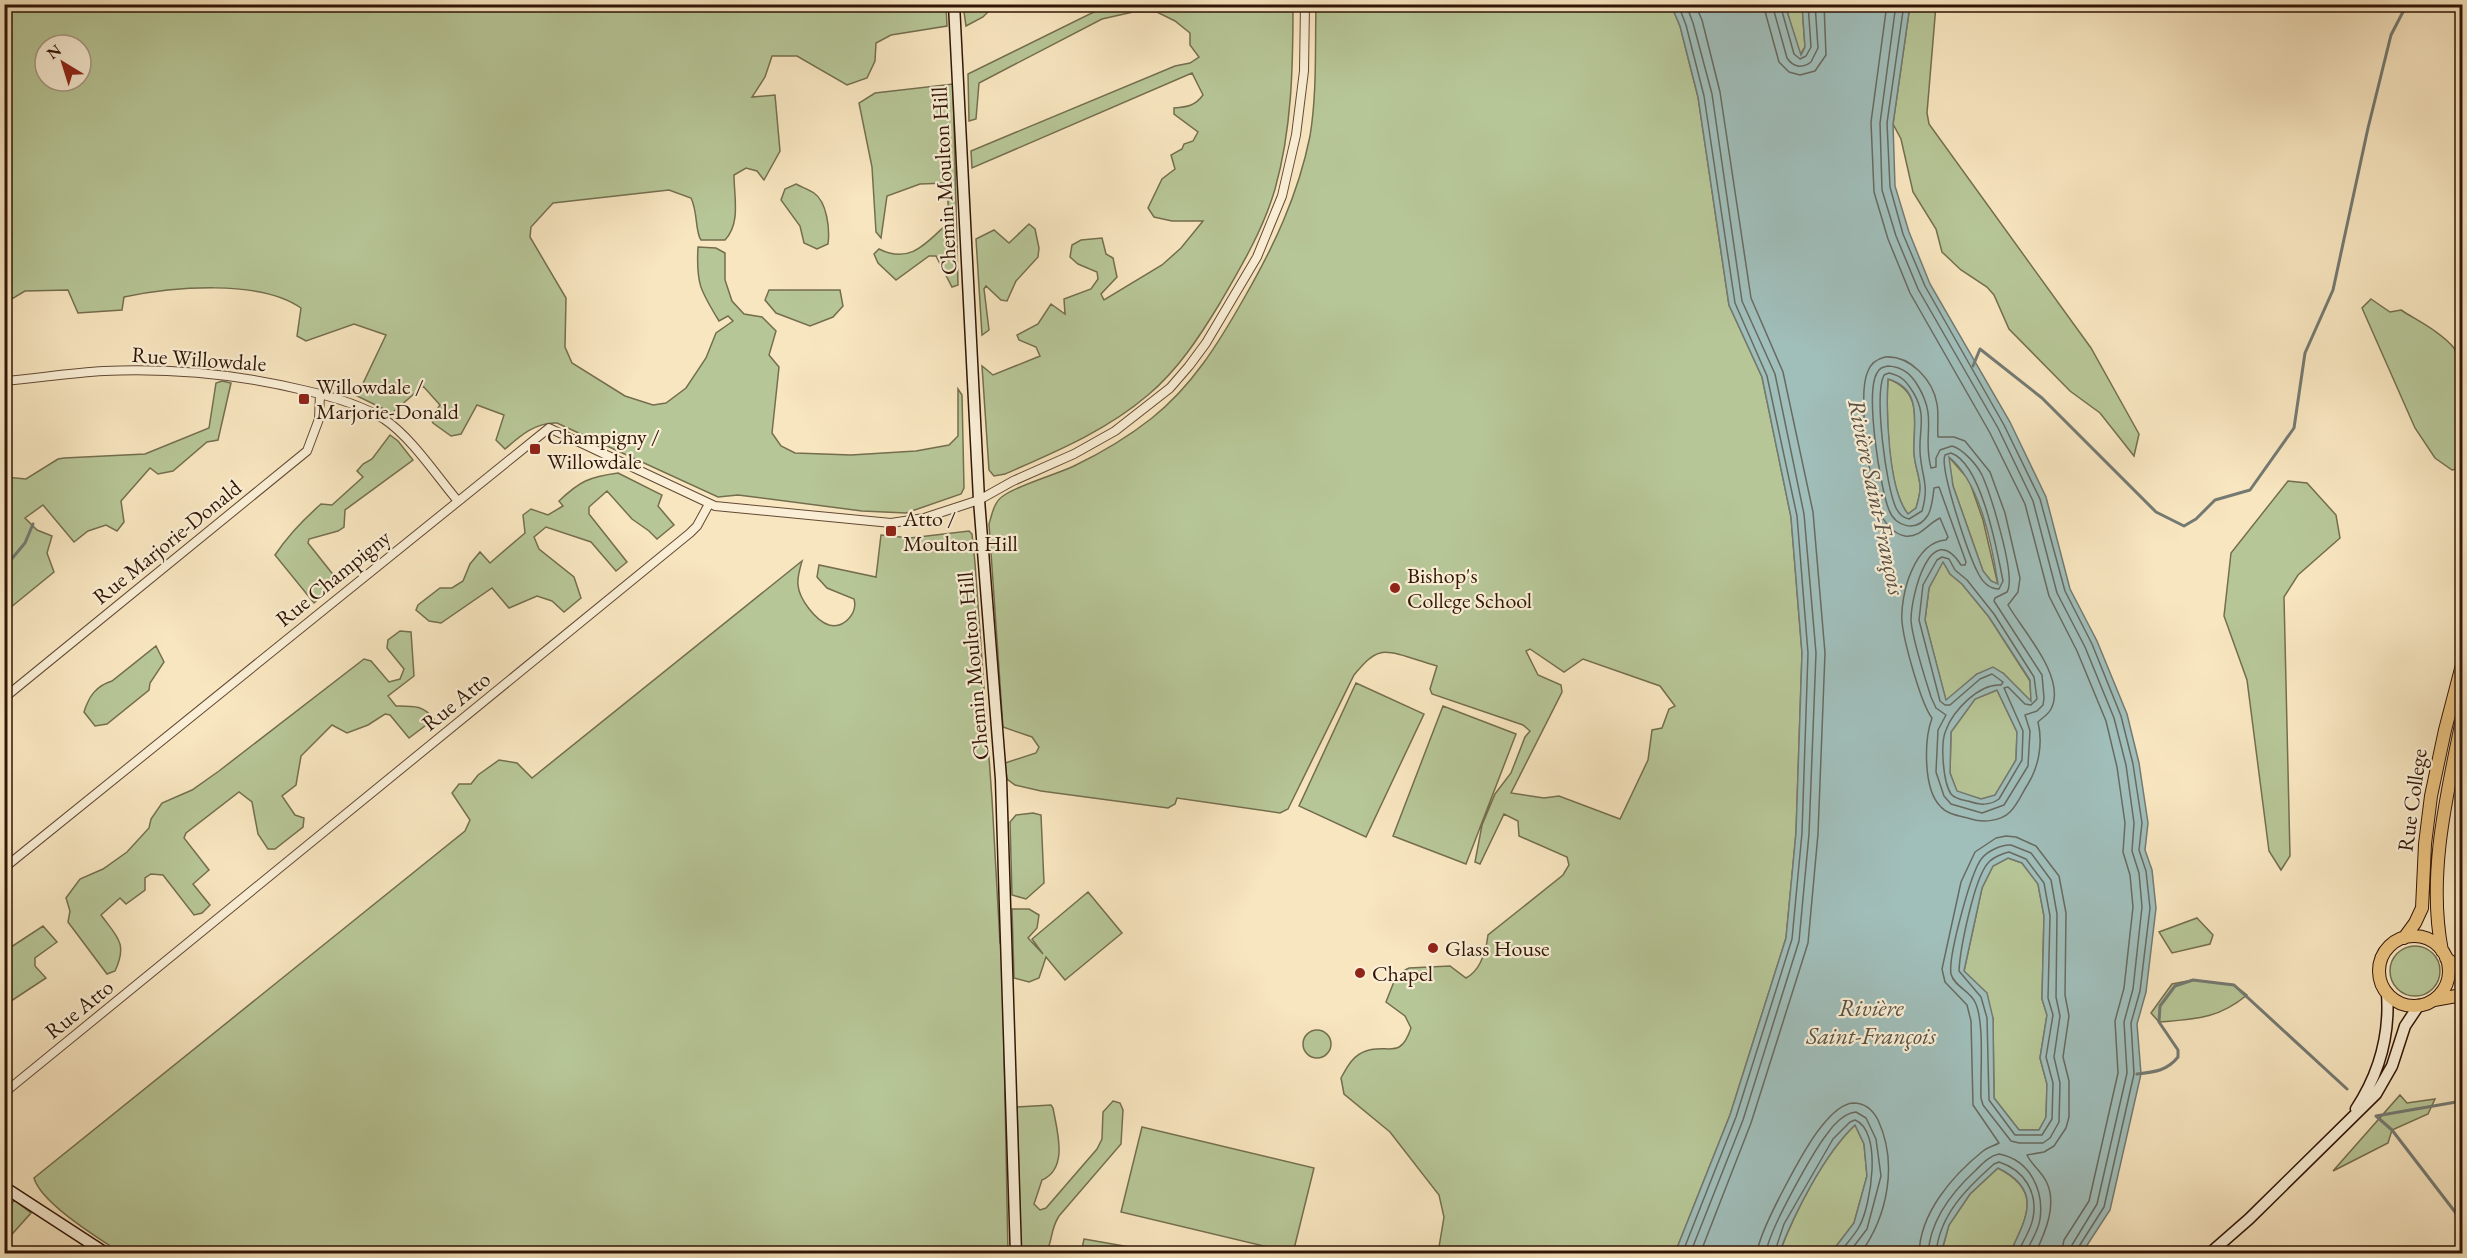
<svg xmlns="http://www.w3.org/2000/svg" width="2467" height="1258" font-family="'EB Garamond',serif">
<rect width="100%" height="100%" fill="#f8e6c0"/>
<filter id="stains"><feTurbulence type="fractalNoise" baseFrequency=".00333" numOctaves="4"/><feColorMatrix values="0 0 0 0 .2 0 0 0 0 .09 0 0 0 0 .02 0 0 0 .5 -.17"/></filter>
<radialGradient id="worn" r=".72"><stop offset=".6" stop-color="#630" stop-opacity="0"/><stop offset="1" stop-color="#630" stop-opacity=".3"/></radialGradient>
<!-- green -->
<path fill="#b7c697" stroke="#746e4e" stroke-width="1.5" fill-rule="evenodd" d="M830 5H946L947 26 891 35 876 43 875 61 867 78 847 85 797 56H772L765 77 752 97 775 95 780 151 764 180 757 171 746 168 734 175C734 197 741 223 725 240H701C695 232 698 212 691 198L669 190 553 203 531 227 530 237 566 298 565 347 572 363 625 396 653 405 666 403 686 388 706 358 716 333 733 321 728 316 719 321C700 290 696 283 698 247L716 248 725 253V280L732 301 744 314 762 317 776 331 769 355 779 367 772 433 781 446 795 453 851 455 916 451 949 445 958 436V389L962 395 964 488 961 494 906 513 862 511 738 495 718 497 557 423C536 422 521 435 505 449L496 440 504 415 477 405 461 434 451 436 433 423 431 418 440 405 423 386 392 413 357 396 386 335 354 324 306 341 297 336 301 308C260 279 172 287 124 297L122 310 78 313 68 290 25 291 5 303V5ZM45 45H81V81H45Z
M963 5V4L995 5 983 17 966 26Z
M1108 5H1293C1293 66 1292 129 1275 189 1263 230 1241 267 1220 303 1200 336 1178 370 1148 395 1106 431 1055 452 1005 474L994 476 989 470 982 366 993 375 1040 356 1036 347 1019 340 1017 335 1038 324 1051 304 1065 314 1064 299 1091 289 1098 279 1097 272 1078 264 1070 257 1072 245 1081 240 1102 238 1106 254 1113 258 1117 277 1101 294 1104 300 1162 265 1181 248 1203 221H1172L1154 217 1148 208 1162 179 1175 169 1171 155 1182 149 1184 144 1193 141 1198 132 1174 114V108C1187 107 1195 106 1203 95L1192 73 972 168 971 151 1175 66 1190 63 1199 57 1190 45V33L1175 21 1157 12H1133L1102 19 979 83 976 119 969 121 968 74Z
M1316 5H1671L1680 26 1698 97 1729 305 1762 377 1791 517 1802 653 1796 833 1786 938 1730 1115 1675 1253H1438L1444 1217 1439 1195 1390 1132 1344 1094 1341 1078C1347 1067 1353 1055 1366 1051 1388 1043 1400 1061 1411 1028L1405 1016 1386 1002 1397 974 1409 968 1450 966 1466 978C1481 970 1486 951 1488 935L1563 875 1569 865 1567 857 1519 836 1518 821 1504 814 1480 864 1475 862 1482 825 1495 794 1511 773 1525 737 1530 731 1523 725 1432 694 1430 689 1437 666C1424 663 1392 649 1380 653 1369 656 1361 667 1354 675L1288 809 1280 813 1177 798 1175 804 1168 808 1041 791 1015 785 1007 779 1005 763 1036 753 1039 747 1032 737 1003 727 989 524C992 514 994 502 1003 496 1018 485 1055 475 1074 466 1101 453 1128 437 1152 418 1192 386 1218 344 1243 300 1273 248 1298 196 1310 136 1317 94 1315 48 1316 5ZM1530 649 1564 672 1583 659 1660 686 1675 706 1669 709 1662 728 1652 730 1648 760 1620 819 1559 796 1544 798 1511 793 1562 692 1561 685 1538 675 1526 651Z
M1785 5H1802L1805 47 1800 55Z
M1910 5H1936L1927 113 1929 124 2091 348 2139 434 2134 456 2100 413 2070 391 2009 329 1994 295 1987 287 1961 270 1942 252 1936 229 1913 192 1901 139 1893 124Z
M953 84 958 285 952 287 936 256H929L896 280 878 263 874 254 879 249C911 265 927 242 949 222L947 183 920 184 887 196 881 238 876 232 872 167 859 103 875 93Z
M796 184C801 187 808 189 814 193 827 202 830 229 828 244L817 249 804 243 800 226 781 200 785 189Z
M1029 224 1035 229 1039 248 1038 257 1016 281 1007 301 1001 300 986 286 984 289 989 330 982 335 976 239 994 230 1009 243Z
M769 290H840L843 306 833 317 810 326 776 313 765 300Z
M2371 299 2390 312 2401 310C2418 321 2441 332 2454 348 2467 369 2463 440 2462 468L2452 470 2435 458 2415 428 2362 308Z
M1888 379C1924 392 1913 423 1914 452 1914 463 1919 474 1920 485 1921 492 1918 501 1916 508L1908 514C1887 488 1886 412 1888 379Z
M222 381 231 383 218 440 207 442 173 471 158 474 150 468 121 501 124 522 117 531 106 525 88 531 74 542 43 505 25 518 37 530 52 536 47 553 54 572 5 612V477L26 479 58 459 64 458 145 454 209 428 216 383Z
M390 435 398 441 413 460 345 510 344 527 338 531 309 539 308 543 339 582 314 603 275 555C287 537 304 519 321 504L332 505 363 477 357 471 363 464 372 459Z
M1948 456 1969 480 1983 520 1998 585 1991 581 1983 571 1953 486Z
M618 473 662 495 658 506 674 525 657 539 649 531 632 519 607 491 589 507V514L627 562 616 571 591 542 546 527 534 537 539 549 574 577 581 598 564 612 552 601 537 596 509 608 492 588 441 623 429 621 416 610 418 605 440 588H452L463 581 470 564 480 552 490 563 525 533 523 515 531 509 548 515 563 506 559 501C580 481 589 477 618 473Z
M2288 481 2307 483 2336 515 2340 538 2298 575 2284 597 2290 856 2281 870 2269 851 2247 680 2224 616 2231 553Z
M969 531 972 534 975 563 992 799 1000 943H1002L1008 1253H121C98 1238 41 1203 34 1178L465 831 470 820 452 793 459 784H471L478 775 499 760 517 763 532 778 802 561C800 568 797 578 798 585 799 599 816 621 829 625 844 629 858 613 854 599L827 588 817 577 819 565 876 577 881 535 910 538Z
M1943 561 1950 574 1962 584 1989 617 2030 681 2031 702 2003 673 1977 674 1946 701 1925 620 1929 588Z
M400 631 411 632 414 676 388 696 396 706C413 706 423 705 434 719L409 738 390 715 385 714 368 725 347 733 332 725 301 756 296 785 282 796 295 815 304 818 303 827 275 849H268L258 834 252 802 239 792 186 833 184 838 209 870 193 884 210 905 202 913 194 915 163 875 151 874 145 878V890L126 904 120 898 101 915C117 937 128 943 115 971L107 974 68 922 70 911 66 898 80 879 103 869 127 852 149 828 151 819 162 803 192 790 219 771 364 659 371 661 389 682 400 679 404 669 387 648 388 640Z
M156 646 164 662 150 683 149 690 107 724 95 726 84 712C89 696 96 686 112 681Z
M1356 683 1424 714 1366 837 1299 806Z
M1997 690 2017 732 2016 760 1995 796 1981 799 1957 792 1950 773 1951 732 1975 699Z
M1443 706 1516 734 1466 864 1393 836Z
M1033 813 1041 815 1044 883 1026 899 1012 895 1010 822 1016 815Z
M2008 858 2022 863 2038 884 2044 916 2042 999 2047 1015 2040 1058 2047 1084 2046 1118 2039 1130H2019L1994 1098 1993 1018 1964 971 1982 888 1993 866Z
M1088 892 1122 933 1065 980 1046 957 1039 978 1029 982 1014 978 1012 909H1029L1039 915 1037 928 1028 938 1043 954 1032 939Z
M2197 918 2213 935 2210 944 2172 953 2159 932Z
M43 926 57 942 35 958V966L46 978 5 1005V951Z
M2390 971a25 25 0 1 1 50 0a25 25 0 1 1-50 0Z
M2193 980 2234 985 2247 995C2218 1019 2196 1019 2159 1022L2151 1013 2172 984Z
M1303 1044a14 14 0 1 1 28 0a14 14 0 1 1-28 0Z
M2400 1095 2407 1103 2435 1099 2428 1114 2392 1130 2388 1143 2333 1171Z
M1113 1101 1120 1103 1123 1110 1121 1144 1059 1216C1050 1230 1053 1240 1046 1253H1021L1017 1107 1051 1105 1053 1108C1057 1131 1069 1168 1042 1180L1034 1204 1040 1210 1046 1208 1097 1149 1102 1139 1103 1112Z
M1855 1125 1864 1144 1867 1176 1854 1223 1831 1253 1779 1254C1795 1212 1823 1156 1855 1125Z
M1142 1127 1314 1168 1293 1253 1121 1212Z
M1998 1168C2043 1191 2027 1217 2010 1253L1941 1254 1949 1225 1970 1194Z
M14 1200 31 1213 5 1242V1216Z
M1084 1239 1164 1253H1081Z"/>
<!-- water -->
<path fill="#a0beba" stroke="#747a72" stroke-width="1.5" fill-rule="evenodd" d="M1671 5H1785L1801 55 1805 47 1802 5H1910L1893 124 1895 186 1909 232 1930 284 2010 422 2046 497 2070 589 2097 641 2127 714 2139 763 2148 823 2145 850 2152 870 2156 908 2146 992 2137 1024 2141 1074 2110 1210 2082 1253H2010C2027 1217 2043 1190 1998 1168L1970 1194 1949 1225 1941 1253H1831L1854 1223 1867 1176 1864 1144 1855 1125C1824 1154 1794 1214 1779 1253H1675L1730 1115 1786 938 1796 833 1802 653 1791 517 1762 377 1729 305 1698 97 1680 26ZM1888 379C1924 389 1913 425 1914 452 1914 463 1919 474 1920 485 1921 492 1918 501 1916 508L1908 514C1888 490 1886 410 1888 379ZM1949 457C1980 482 1992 545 1998 584L1991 581 1983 571 1953 486ZM1943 562 1950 574 1962 584 1989 617 2030 680 2031 701 2003 673 1993 667 1977 674 1946 700 1925 620 1929 588ZM1997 690 2017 732 2016 760 1995 795 1981 799 1957 791 1950 773 1951 732 1975 699ZM2008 858 2022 863 2038 884 2044 916 2042 999 2047 1015 2040 1058 2047 1084 2046 1117 2039 1130H2019L1994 1098 1993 1018 1987 993 1964 971 1982 888 1993 866Z"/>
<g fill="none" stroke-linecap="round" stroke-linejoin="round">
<!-- shore -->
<path stroke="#686a60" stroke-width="1.5" d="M1678 4 1686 25 1704 96 1735 303 1767 376 1797 516 1808 653 1802 833 1792 939 1736 1117 1682 1254
M1686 4 1693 23 1712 94 1742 301 1775 374 1804 514 1816 653 1809 834 1799 941 1743 1120 1690 1254
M1695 4 1702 20 1720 92 1751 298 1783 372 1813 512 1825 653 1818 834 1808 943 1751 1123 1700 1254
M1763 4 1779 62 1789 72 1800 75 1815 71 1826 55 1824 4
M1772 4 1787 58C1793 67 1802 69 1811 62L1818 48 1815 4
M1780 4 1794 54 1800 59 1806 56 1811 47 1808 4
M1887 4 1871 122 1874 192 1888 239 1910 293 1990 433 2025 504 2049 596 2077 651 2106 721 2117 767 2125 823 2123 852 2130 875 2133 907 2124 988 2115 1021 2118 1073 2089 1201 2064 1240 2061 1254
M1896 4 1880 123 1882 190 1896 236 1918 289 1998 428 2033 501 2057 593 2085 647 2114 718 2126 765 2134 823 2132 851 2139 873 2142 907 2133 989 2124 1022 2127 1073 2097 1204 2072 1245 2070 1254
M1904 4 1887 123 1890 187 1903 234 1925 286 2004 425 2040 499 2065 591 2092 644 2121 716 2133 764 2142 823 2139 850 2146 871 2150 908 2140 991 2131 1023 2134 1074 2104 1207 2078 1248 2077 1254
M1885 357C1910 355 1933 380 1937 404 1939 415 1937 426 1938 437H1954L1965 441 1990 472 2005 513 2020 578 2018 592 2008 605C2023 631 2067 678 2051 709 2048 715 2042 718 2038 722 2043 743 2039 766 2028 784 2022 793 2018 804 2010 812 2001 821 1983 823 1971 819 1961 816 1948 815 1941 807 1923 790 1924 740 1932 718 1921 704 1904 642 1902 622 1900 595 1914 542 1946 540L1948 537 1940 518C1928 523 1921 538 1905 536 1894 534 1886 524 1881 515 1870 493 1857 393 1868 371 1871 363 1877 359 1885 357Z
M1888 366C1903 367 1911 374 1918 386 1938 419 1922 435 1931 468L1936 467V458L1940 450 1952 446C1963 449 1977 465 1982 475 1990 493 2017 577 2007 592L1995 598 1994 601 2042 675 2044 698 2043 705 2037 711 2025 715 2030 731 2028 766 2004 805 1982 813 1951 804 1944 796 1936 772 1938 730 1946 715 1936 708 1931 697C1925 678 1912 638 1911 620 1911 595 1931 517 1961 565H1965L1966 562 1939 487 1934 488C1933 497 1932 508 1928 515 1917 533 1895 527 1889 510 1880 488 1865 392 1877 373 1879 368 1883 367 1888 366Z
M1889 373C1902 376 1906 381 1913 392 1927 415 1919 428 1920 451 1921 477 1930 483 1922 511L1909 519C1903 518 1899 514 1896 508 1886 487 1874 395 1884 375Z
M1951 453C1982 464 1997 551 2003 581L1999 589C1989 589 1982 581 1978 573 1969 556 1939 468 1945 455Z
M1942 557 1949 559 1955 570 1967 580 1994 614 2034 677 2037 699 2031 705 2025 704 2008 687 2004 688 2023 731 2022 760 1999 799C1989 806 1980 805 1968 801 1963 800 1955 799 1951 794 1943 782 1940 743 1946 730 1953 711 1979 683 2001 685L2003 682 1992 674 1980 679 1950 705H1945L1940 701 1919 620 1923 585 1937 560Z
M2011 845 2031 853 2051 880 2057 914 2056 997 2060 1016 2054 1057 2060 1083 2059 1122 2050 1138 2043 1143H2019L2011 1141 1983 1105 1981 1098C1980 1074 1985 1022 1975 1002 1970 991 1954 986 1951 974 1948 957 1971 871 1982 858 1988 851 2002 844 2011 845Z
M2009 852 2026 859 2044 883 2050 916 2048 998 2053 1015 2046 1057 2053 1083 2052 1119 2042 1135H2015L1989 1100 1987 1018 1981 997 1959 971C1960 949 1974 879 1988 863 1992 858 2003 853 2009 852Z
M1757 1254C1758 1232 1806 1145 1821 1127 1828 1118 1840 1104 1853 1103 1865 1103 1873 1110 1878 1120 1898 1163 1888 1216 1860 1254
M1766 1254C1767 1233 1813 1152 1827 1134 1833 1125 1844 1113 1856 1112L1866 1118 1876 1139 1881 1176 1867 1229 1848 1254
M1774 1254 1784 1224 1833 1139 1850 1122 1855 1120C1883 1131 1871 1206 1859 1227 1854 1236 1845 1245 1839 1254
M1919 1254C1920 1213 1952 1176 1983 1151 1988 1147 1994 1146 1999 1143L1973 1105 1971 1021 1967 1005 1945 982 1942 969 1961 882 1975 852 1996 838 2006 836 2016 837 2036 846 2059 876 2066 913 2065 995 2069 1016 2063 1057 2069 1081V1117L2066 1128 2054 1146 2044 1152 2027 1155C2031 1164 2041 1171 2046 1181 2058 1204 2045 1233 2035 1254
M1928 1254C1930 1220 1953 1191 1976 1170 1983 1163 1989 1156 1999 1154 2030 1160 2044 1190 2040 1219 2039 1230 2030 1243 2025 1254
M1936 1254C1939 1215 1967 1188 1994 1164L1999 1162C2024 1170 2038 1192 2033 1218 2031 1230 2022 1243 2017 1254"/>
<!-- stream -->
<path stroke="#747a72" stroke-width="3" d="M1973 366 1980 349 2042 398 2156 512 2184 526 2196 519 2215 500 2250 490 2294 428 2305 353 2333 290 2368 128 2391 35 2407 4
M4 568 25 543 33 524
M2137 1074C2154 1072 2167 1071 2178 1057V1050L2159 1022 2160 1006 2175 986 2193 980 2234 985 2347 1089
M2376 1116 2392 1130 2462 1221
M2376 1116 2462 1101"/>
<defs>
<path id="street" d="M4 381C38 378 71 373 104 371 172 368 237 374 303 390 330 396 360 404 384 419 411 437 436 475 457 500
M4 698 307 451 319 419 320 394
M4 868 549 428 715 506 891 523 924 518 979 500 1013 481 1074 454 1115 431 1170 388 1189 366 1206 343 1257 257 1282 196 1296 135 1304 71 1305 4
M4 1093 690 533 697 526 709 504"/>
<path id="secondary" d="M954 4 979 500 1001 779 1016 1254
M2356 1109C2379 1074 2390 1034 2387 993
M4 1187 107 1254
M2209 1254 2249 1219 2376 1094 2392 1066 2405 1026 2419 1005"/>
<path id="primary" d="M2379 971a35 35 0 1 1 70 0a35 35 0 1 1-70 0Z
M2404 938 2415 923 2422 908 2425 844 2431 796 2445 730 2462 665
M2442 951C2427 875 2447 794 2462 720
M2446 958 2462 970
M2434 1000 2462 995"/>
</defs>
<!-- street casing -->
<use href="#street" stroke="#634934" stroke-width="10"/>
<!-- secondary casing -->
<use href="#secondary" stroke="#311506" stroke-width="13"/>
<!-- primary casing -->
<use href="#primary" stroke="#311506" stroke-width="14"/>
<!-- street -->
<use href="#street" stroke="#faefd6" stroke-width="8"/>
<!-- secondary -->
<use href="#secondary" stroke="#faefd6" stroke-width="10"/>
<!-- primary -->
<use href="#primary" stroke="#ecc380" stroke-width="12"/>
</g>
<!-- markers -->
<g fill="#8f2418" stroke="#faefd6" stroke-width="2">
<rect x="298" y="393" width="12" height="12" rx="3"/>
<rect x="529" y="443" width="12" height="12" rx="3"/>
<rect x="885" y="525" width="12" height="12" rx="3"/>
<circle cx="1395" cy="588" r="6"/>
<circle cx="1433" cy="948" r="6"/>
<circle cx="1360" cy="973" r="6"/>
</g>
<g text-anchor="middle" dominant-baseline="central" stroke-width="4.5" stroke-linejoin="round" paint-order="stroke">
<!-- street labels -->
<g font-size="22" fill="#311506" stroke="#faefd6">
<text transform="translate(944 181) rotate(-93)">Chemin Moulton Hill</text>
<text transform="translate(199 359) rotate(4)">Rue Willowdale</text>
<text transform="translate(167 542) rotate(-39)">Rue Marjorie-Donald</text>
<text transform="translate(333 578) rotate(-39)">Rue Champigny</text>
<text transform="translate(973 666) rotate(-95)">Chemin Moulton Hill</text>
<text transform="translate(456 701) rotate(-39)">Rue Atto</text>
<text transform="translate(2412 800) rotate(-82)">Rue College</text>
<text transform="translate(79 1009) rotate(-39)">Rue Atto</text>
</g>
<!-- poi labels -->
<g font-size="22" fill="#311506" stroke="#faefd6" text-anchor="start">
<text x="316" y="386">Willowdale /<tspan x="316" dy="25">Marjorie-Donald</tspan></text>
<text x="547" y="436">Champigny /<tspan x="547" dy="25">Willowdale</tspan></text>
<text x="903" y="518">Atto /<tspan x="903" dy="25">Moulton Hill</tspan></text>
<text x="1407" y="575">Bishop's<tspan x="1407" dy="25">College School</tspan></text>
<text x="1445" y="948">Glass House</text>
<text x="1372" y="973">Chapel</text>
</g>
<!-- water labels -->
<g font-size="24" font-style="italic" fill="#585045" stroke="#faefd6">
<text transform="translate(1877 497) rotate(78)">Rivière Saint-François</text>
<text x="1871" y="1007">Rivière<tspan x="1871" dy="28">Saint-François</tspan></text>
</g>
</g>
<!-- margin -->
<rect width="2467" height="1258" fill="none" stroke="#f8e6c0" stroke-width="24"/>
<rect x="6" y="6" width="2455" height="1246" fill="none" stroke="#311506" stroke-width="3"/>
<rect x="12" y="12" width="2443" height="1234" fill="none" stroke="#311506" stroke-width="1.5"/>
<!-- north arrow -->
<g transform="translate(63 63) rotate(322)"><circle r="28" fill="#faefd6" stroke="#aa9883" stroke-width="1.5"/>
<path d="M0-4.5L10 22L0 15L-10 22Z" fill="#8f2418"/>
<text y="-9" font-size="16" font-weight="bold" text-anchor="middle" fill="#311506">N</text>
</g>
<rect width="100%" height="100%" filter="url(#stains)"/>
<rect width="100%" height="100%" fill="url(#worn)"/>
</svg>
